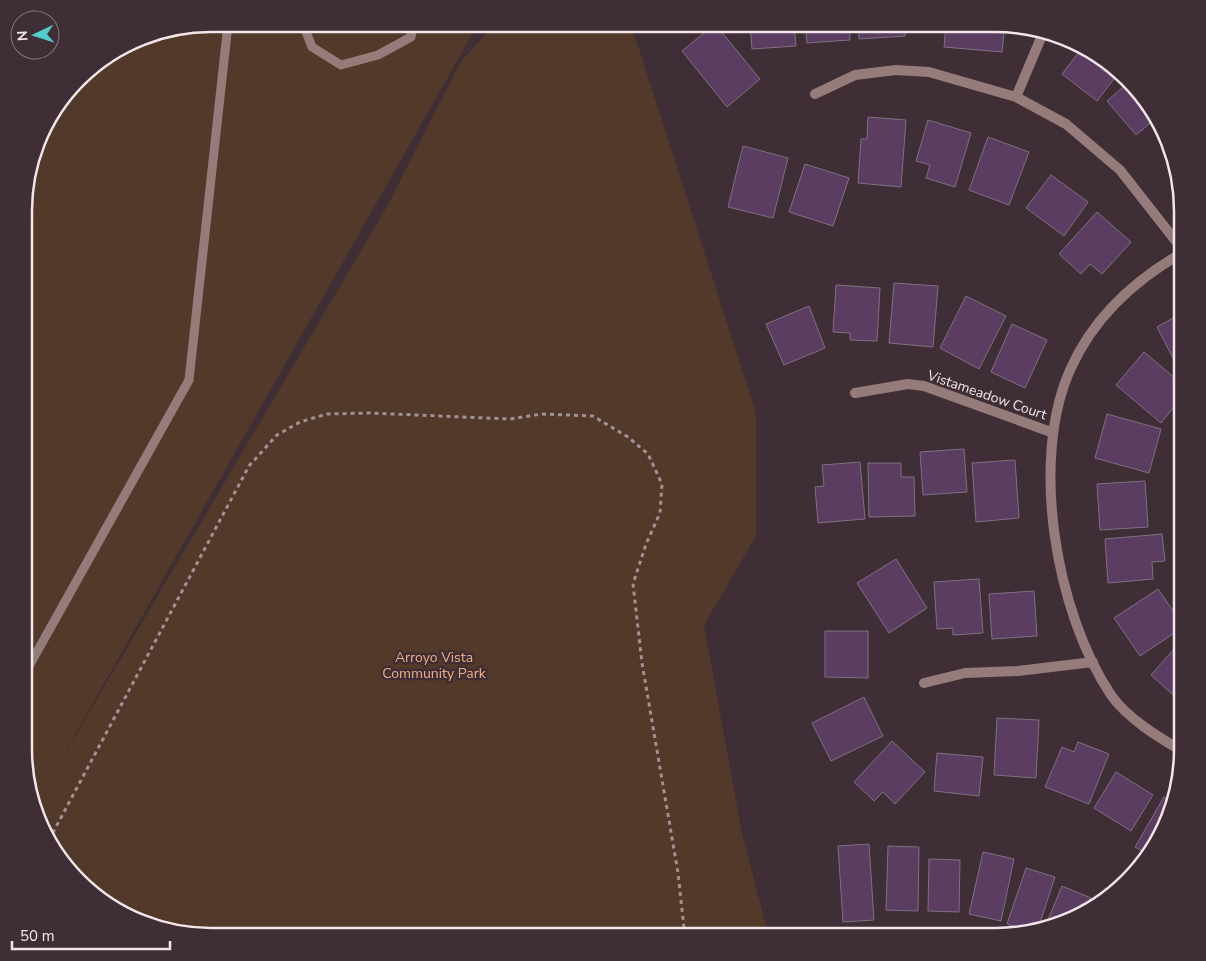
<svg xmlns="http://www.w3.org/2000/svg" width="1206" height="961" font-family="'Nunito Sans',sans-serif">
<rect width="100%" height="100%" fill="#3f2e35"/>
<!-- green -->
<path fill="#523929" d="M212 24H478L51 777 385 210 460 63 494 24H631L756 413V536L704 625 742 833 769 937H200L140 923 88 890 43 832 24 762 25 187 49 118 88 70 151 34Z"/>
<!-- building -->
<path fill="#5a3d61" stroke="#7e7181" d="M715 24 760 79 727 107 682 51Z
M750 24H794L796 46 752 49Z
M805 24H849L850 40 807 43Z
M858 24H905V36L859 39Z
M946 24H1005L1002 52 944 47Z
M1082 48 1119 72 1097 101 1062 74Z
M1128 83 1154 120 1136 135 1107 101Z
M868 117 906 120 901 187 858 183 861 139H867Z
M928 120 971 133 955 187 926 178 930 165 916 161Z
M988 137 1029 152 1009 205 969 190Z
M743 146 788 158 773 218 728 207Z
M805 164 849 178 833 226 789 212Z
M1051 175 1088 202 1064 236 1026 208Z
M1097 212 1131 242 1102 274 1090 264 1081 274 1059 254Z
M894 283 938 286 933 347 889 343Z
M836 285 880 288 877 341 850 340V333L833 332Z
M966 296 1006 316 979 369 940 348Z
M809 306 825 348 784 365 766 324Z
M1182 313V360L1176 364 1157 327Z
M1012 324 1047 340 1025 388 991 372Z
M1144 352 1182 384V397L1161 423 1116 385Z
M1107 414 1161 429 1149 473 1095 458Z
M964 449 967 492 923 495 920 452Z
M1015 460 1019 518 976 522 972 463Z
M860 462 865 519 818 523 815 487 824 486 822 465Z
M868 463H901V477H914L915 516 869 517Z
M1145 481 1148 527 1100 530 1097 484Z
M1162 534 1165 561 1152 562 1153 579 1108 583 1105 539Z
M896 559 927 608 889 633 857 583Z
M979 579 983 633 953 635V628L937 629 934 582Z
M1158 589 1182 624V628L1140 656 1114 618Z
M1034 591 1037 636 992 639 989 594Z
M825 631H868V678L825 677Z
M1182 640V703L1151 675Z
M864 697 883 736 831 761 812 723Z
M997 718 1039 720 1036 778 994 775Z
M892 741 925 772 895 804 883 792 874 801 854 782Z
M1078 742 1109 754 1089 804 1045 787 1062 747 1074 752Z
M937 753 983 757 979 796 934 791Z
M1116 772 1153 795 1131 831 1094 808Z
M1164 797 1172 802 1168 821 1147 854 1135 847Z
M869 844 874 920 843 922 838 846Z
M888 846 919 847 918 911 886 910Z
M983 852 1014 859 1001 921 969 914Z
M929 859 960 860 959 912 928 911Z
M1026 868 1055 877 1038 929 1027 931 1007 924Z
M1062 886 1091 898 1086 909 1066 923 1045 927Z"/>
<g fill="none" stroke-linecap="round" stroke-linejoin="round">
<!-- path -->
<path stroke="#a09298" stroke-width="3" stroke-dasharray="4 4" stroke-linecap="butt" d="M49 840 249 466 277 435 300 422 327 414 369 413 510 419 542 414 593 416 628 437 648 454 662 484 660 513 646 544 633 584 642 663 678 873 685 937"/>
<!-- lane -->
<path stroke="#957c7a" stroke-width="9" d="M303 24 312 47 341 65 378 55 411 37 413 24
M24 675 189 380 228 24"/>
<!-- street -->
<path stroke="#957c7a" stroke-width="10" d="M815 94 855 75 896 70 929 72 1016 97 1066 124 1120 170 1182 249
M1016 97 1043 33
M855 393 908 384 924 386 1051 432
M924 683 965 673 1018 671 1093 662
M1182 751C1158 737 1127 718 1111 695 1056 613 1029 459 1071 368 1094 317 1135 280 1182 253"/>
</g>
<g text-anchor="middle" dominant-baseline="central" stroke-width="5" stroke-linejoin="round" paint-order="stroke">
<!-- street labels -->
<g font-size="14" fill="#f2e6eb" stroke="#3f2e35">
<text transform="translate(987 395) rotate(19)">Vistameadow Court</text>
</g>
<!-- park labels -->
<g font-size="14" fill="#f0ad80" stroke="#3f2e35">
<text x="434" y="657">Arroyo Vista<tspan x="434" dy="16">Community Park</tspan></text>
</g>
</g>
<!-- crop -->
<path d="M0 0H1206V961H0ZM211 32H995A179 179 0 0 1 1174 211V749A179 179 0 0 1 995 928H211A179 179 0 0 1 32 749V211A179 179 0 0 1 211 32Z" fill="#3f2e35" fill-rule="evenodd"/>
<path fill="none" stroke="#f2e6eb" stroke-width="2.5" d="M211 32H995A179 179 0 0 1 1174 211V749A179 179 0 0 1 995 928H211A179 179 0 0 1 32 749V211A179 179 0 0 1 211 32Z"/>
<!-- north arrow -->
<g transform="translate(35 35) rotate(266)"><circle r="24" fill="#3f2e35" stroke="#87787e"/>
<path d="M0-4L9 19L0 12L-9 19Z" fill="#53cdc9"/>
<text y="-8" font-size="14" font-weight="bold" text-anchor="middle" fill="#f2e6eb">N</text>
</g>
<!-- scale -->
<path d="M12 941v8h158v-8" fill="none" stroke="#f2e6eb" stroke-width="2.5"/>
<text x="20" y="941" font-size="15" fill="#f2e6eb" stroke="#3f2e35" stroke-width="4" paint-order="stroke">50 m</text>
</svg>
